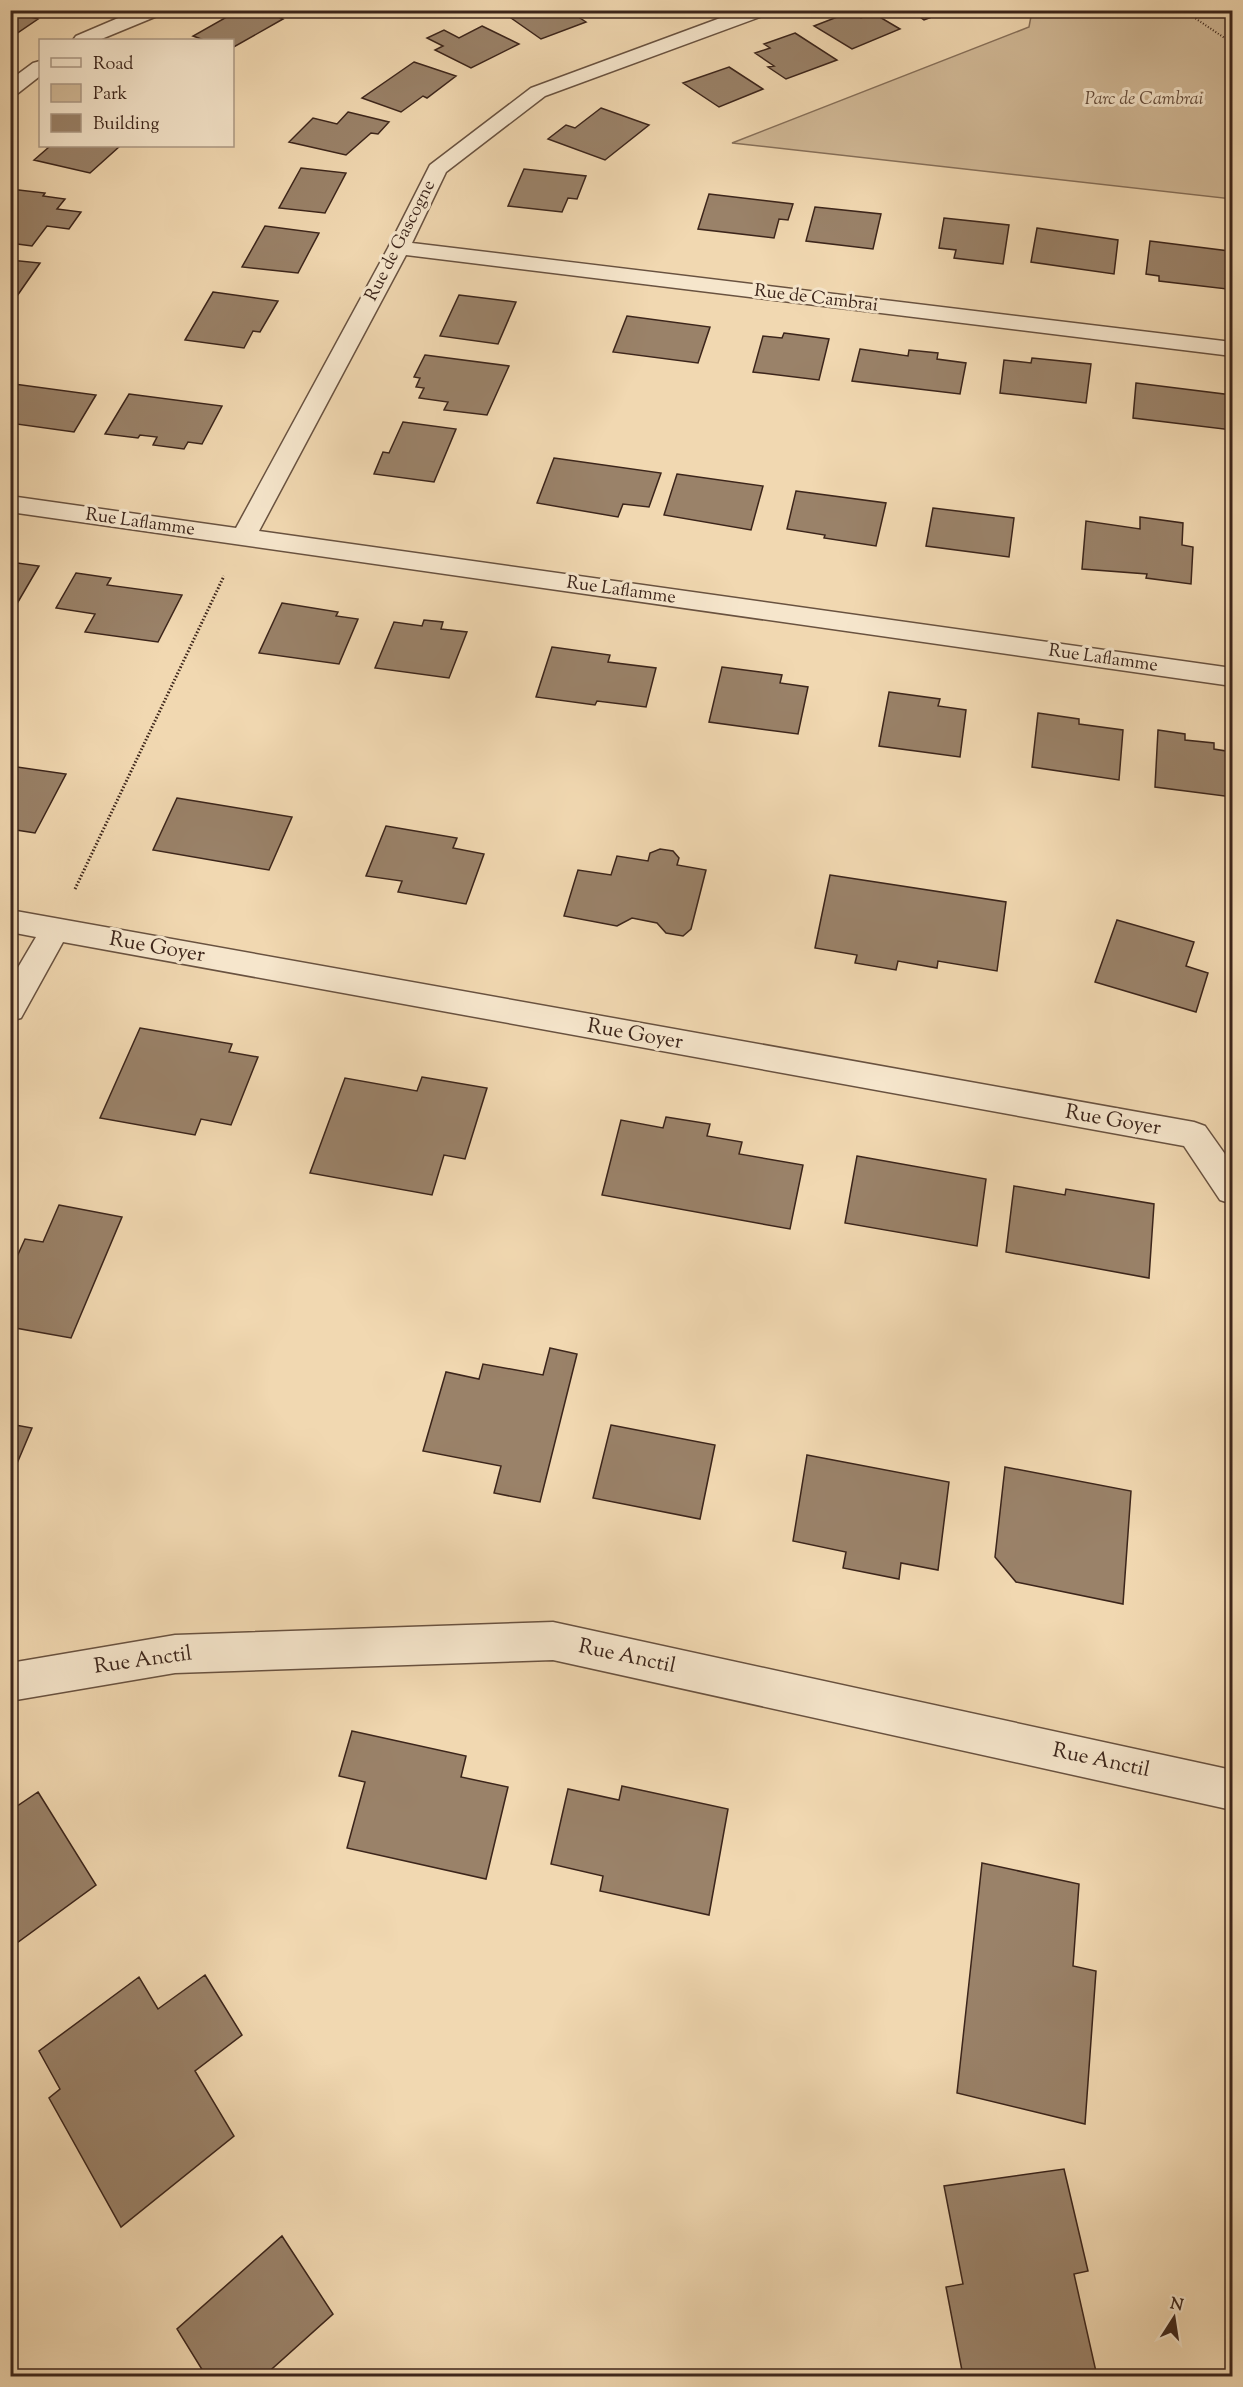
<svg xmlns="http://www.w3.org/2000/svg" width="1243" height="2387" font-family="'Sorts Mill Goudy',serif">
<rect width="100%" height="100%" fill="#f1d8b1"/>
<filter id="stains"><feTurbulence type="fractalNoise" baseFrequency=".00333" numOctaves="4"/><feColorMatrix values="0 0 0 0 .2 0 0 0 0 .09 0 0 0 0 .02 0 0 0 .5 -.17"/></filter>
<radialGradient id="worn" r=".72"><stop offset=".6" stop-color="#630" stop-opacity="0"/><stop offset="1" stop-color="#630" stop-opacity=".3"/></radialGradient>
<!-- green -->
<path fill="#d2ba98" stroke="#87705a" stroke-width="1.5" d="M1032 11H1232V199L732 143 1029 27Z"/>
<!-- building -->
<path fill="#9a8269" stroke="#3c251b" stroke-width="1.5" d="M239 10H262L283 19 232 48V40H204L193 36Z
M531 10H594L596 12 580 18 586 22 541 39 511 18Z
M910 10H951L924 20Z
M10 11 38 19 10 38Z
M850 12 861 18 873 13 900 29 852 49 814 26Z
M482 26 519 44 471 68 435 50 443 46 427 38 444 30 459 38Z
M795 33 837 60 786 79 768 67 774 66 755 53 770 48 764 44Z
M414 62 456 76 427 98 423 96 401 112 362 98Z
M729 67 763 89 719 107 683 83Z
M601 108 649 125 605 160 548 139 566 125 575 128Z
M348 112 389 122 378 134 371 133 346 155 289 142 313 118 337 124Z
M43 146H120L90 173 34 160 49 147Z
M301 168 346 173 325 213 279 208Z
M524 169 586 176 577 199 568 198 562 212 508 206Z
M10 189 45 193 43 196 65 199 57 209 81 212 69 229 47 226 32 246 10 243Z
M709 194 793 204 788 220 779 219 774 238 698 229Z
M815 207 881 214 873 249 806 241Z
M944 218 1009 225 1003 264 954 258 956 250 939 248Z
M265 226 319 233 298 273 242 267Z
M1037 228 1118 240 1114 274 1031 262Z
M1150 241 1229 251 1227 289 1159 281V276L1146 274Z
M10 260 40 263 10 306Z
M213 292 278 301 260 332 253 331 244 348 185 340Z
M459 295 516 302 498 344 440 336Z
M627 316 710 327 698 363 613 352Z
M784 333 829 339 819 380 753 372 763 336 782 338Z
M860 349 908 356 909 350 938 353 937 359 966 363 960 394 852 381Z
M425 355 509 366 487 415 444 410 448 402 419 398 424 388 416 387 420 378 414 377Z
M1032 358 1091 364 1086 403 1000 393 1004 360 1031 363Z
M1136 383 1232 395V430L1133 418Z
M14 384 96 395 74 432 17 424 16 427 10 426V390Z
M129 394 222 406 202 444 188 442 184 449 153 445 157 437 140 435 138 438 105 434Z
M403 422 456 429 434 482 374 474 383 452 389 453Z
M554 458 661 473 649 507 623 504 618 517 537 503Z
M677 474 763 486 751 530 664 515Z
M796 491 886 503 876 546 824 538 825 535 787 529Z
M933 508 1014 518 1009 557 926 546Z
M1140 517 1183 523 1182 545 1193 547 1191 584 1146 578 1147 574 1082 569 1086 521 1140 529Z
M10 562 39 566 11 614H10Z
M76 573 111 578 107 585 182 595 158 642 85 632 95 614 56 608Z
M282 603 338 612 336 616 358 619 339 664 259 653Z
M424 620 443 622 441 629 467 632 449 678 375 668 394 622 422 626Z
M552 647 610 655 608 662 656 668 646 707 597 701 595 705 536 697Z
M722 667 782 675 780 683 808 687 798 734 709 722Z
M889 692 940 699 938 706 966 710 960 757 879 746Z
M1038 713 1079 719V724L1123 730 1119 780 1032 767Z
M1158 730 1185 734V740L1214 743V749L1232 752V797L1155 787Z
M10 766 66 774 35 833 10 829Z
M177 798 292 817 269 870 153 850Z
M386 826 457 838 453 848 484 854 466 904 398 892 402 881 366 876Z
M660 849 673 851 679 858 677 865 706 870 691 929 683 936 666 933 657 923 632 918 617 926 564 916 578 870 611 875 617 856 648 861 650 853Z
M830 875 1006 902 997 971 938 961 937 968 898 961 896 970 855 963 857 955 815 948Z
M1117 920 1194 942 1186 966 1208 973 1196 1012 1095 982Z
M140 1028 232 1044 229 1052 258 1057 231 1125 201 1119 195 1135 100 1118Z
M422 1077 487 1088 465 1159 444 1155 432 1195 310 1173 345 1078 417 1091Z
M666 1117 710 1124 707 1136 742 1142 739 1154 803 1165 790 1229 602 1195 621 1120 663 1128Z
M857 1156 986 1179 977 1246 845 1223Z
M1014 1186 1065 1195 1066 1189 1154 1204 1149 1278 1006 1252Z
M59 1205 122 1217 71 1338 10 1327V1272L25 1239 43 1242Z
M550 1348 577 1354 540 1502 494 1493 501 1466 423 1451 446 1372 479 1379 483 1364 543 1375Z
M10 1424 32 1428 10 1480Z
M611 1425 715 1445 700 1519 593 1498Z
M807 1455 949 1482 938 1570 901 1563 899 1579 843 1568 846 1552 793 1541Z
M1005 1467 1131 1491 1123 1604 1016 1582 995 1557Z
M352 1731 466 1756 461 1777 508 1787 486 1879 347 1848 365 1782 339 1776Z
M622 1786 728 1809 709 1915 600 1891 603 1876 551 1864 568 1789 619 1800Z
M38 1792 96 1885 10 1948V1811Z
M982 1863 1079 1884 1073 1966 1096 1971 1085 2124 957 2093Z
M205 1975 242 2035 195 2071 234 2136 121 2227 49 2098 60 2089 39 2051 139 1977 158 2009Z
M1064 2169 1088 2271 1074 2274 1097 2376H963L946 2287 963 2284 944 2186Z
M282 2236 333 2314 264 2376H206L177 2329Z"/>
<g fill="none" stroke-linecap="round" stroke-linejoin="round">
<defs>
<path id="minor" d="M137 10H164L162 14 99 40H73L76 36Z
M742 10H770L768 14 545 96 446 172 412 243 1232 342V356L406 255 259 531 1232 668V686L10 512V496L236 528 388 248 430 165 531 88Z
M40 61V76L17 94 10 96V80L33 63Z
M10 910 1194 1122 1205 1126 1232 1164V1204L1220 1200 1184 1146 63 942 21 1018 10 1021V981L36 937 10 932Z
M553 1622 1232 1770V1810L553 1660 175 1673 10 1701V1663L175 1635Z"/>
</defs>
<!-- minor casing -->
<use href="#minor" stroke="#695240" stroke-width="3"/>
<!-- path-far1 -->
<path stroke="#3c251b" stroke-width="2" stroke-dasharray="1 2" stroke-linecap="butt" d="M1183 10 1232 43"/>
<!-- path -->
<path stroke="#3c251b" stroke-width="3" stroke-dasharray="1.5 2" stroke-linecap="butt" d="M75 889 224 576"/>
<!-- minor -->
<use href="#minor" fill="#f6e6cc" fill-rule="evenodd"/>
</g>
<g text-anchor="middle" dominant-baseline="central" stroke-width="6" stroke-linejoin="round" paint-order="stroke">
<!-- far-park labels -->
<g font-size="18" font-style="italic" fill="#624a3a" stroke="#f6e6cc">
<text x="1144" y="100">Parc de Cambrai</text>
</g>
<!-- far-street labels -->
<g font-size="18" fill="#3c251b" stroke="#f6e6cc">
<text transform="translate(401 241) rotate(-63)">Rue de Gascogne</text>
<text transform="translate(816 299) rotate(7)">Rue de Cambrai</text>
<text transform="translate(140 523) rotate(8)">Rue Laflamme</text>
<text transform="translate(621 591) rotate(8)">Rue Laflamme</text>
<text transform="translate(1103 659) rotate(8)">Rue Laflamme</text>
</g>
<!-- street labels -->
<g font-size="21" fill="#3c251b" stroke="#f6e6cc">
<text transform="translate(157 948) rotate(10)">Rue Goyer</text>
<text transform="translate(635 1035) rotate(10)">Rue Goyer</text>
<text transform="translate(1113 1121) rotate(10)">Rue Goyer</text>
<text transform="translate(627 1657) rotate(12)">Rue Anctil</text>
<text transform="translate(143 1661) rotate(-8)">Rue Anctil</text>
<text transform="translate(1101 1761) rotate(12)">Rue Anctil</text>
</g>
</g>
<!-- margin -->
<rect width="1243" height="2387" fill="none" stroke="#f1d8b1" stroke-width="36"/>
<rect x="12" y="12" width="1219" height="2363" fill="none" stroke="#3c251b" stroke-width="3"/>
<rect x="18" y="18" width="1207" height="2351" fill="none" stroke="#3c251b" stroke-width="1.5"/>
<!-- legend -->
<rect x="39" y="39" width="195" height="108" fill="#f6e6cc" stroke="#ac9985" stroke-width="1.5"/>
<rect x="51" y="58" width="30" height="9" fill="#f6e6cc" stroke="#ac9985" stroke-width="1.5"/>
<text x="93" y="69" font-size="18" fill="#3c251b">Road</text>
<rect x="51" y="84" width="30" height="18" fill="#d2ba98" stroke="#ac9985" stroke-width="1.5"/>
<text x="93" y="99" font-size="18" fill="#3c251b">Park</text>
<rect x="51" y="114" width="30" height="18" fill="#9a8269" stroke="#ac9985" stroke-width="1.5"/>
<text x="93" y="129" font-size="18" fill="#3c251b">Building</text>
<!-- north arrow -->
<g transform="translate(1174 2318) rotate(12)" stroke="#f6e6cc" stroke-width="4.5" paint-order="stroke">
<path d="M0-4.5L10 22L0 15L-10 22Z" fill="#3c251b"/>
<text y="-9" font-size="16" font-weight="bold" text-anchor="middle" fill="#3c251b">N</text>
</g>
<rect width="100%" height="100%" filter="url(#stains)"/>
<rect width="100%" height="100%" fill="url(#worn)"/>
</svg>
